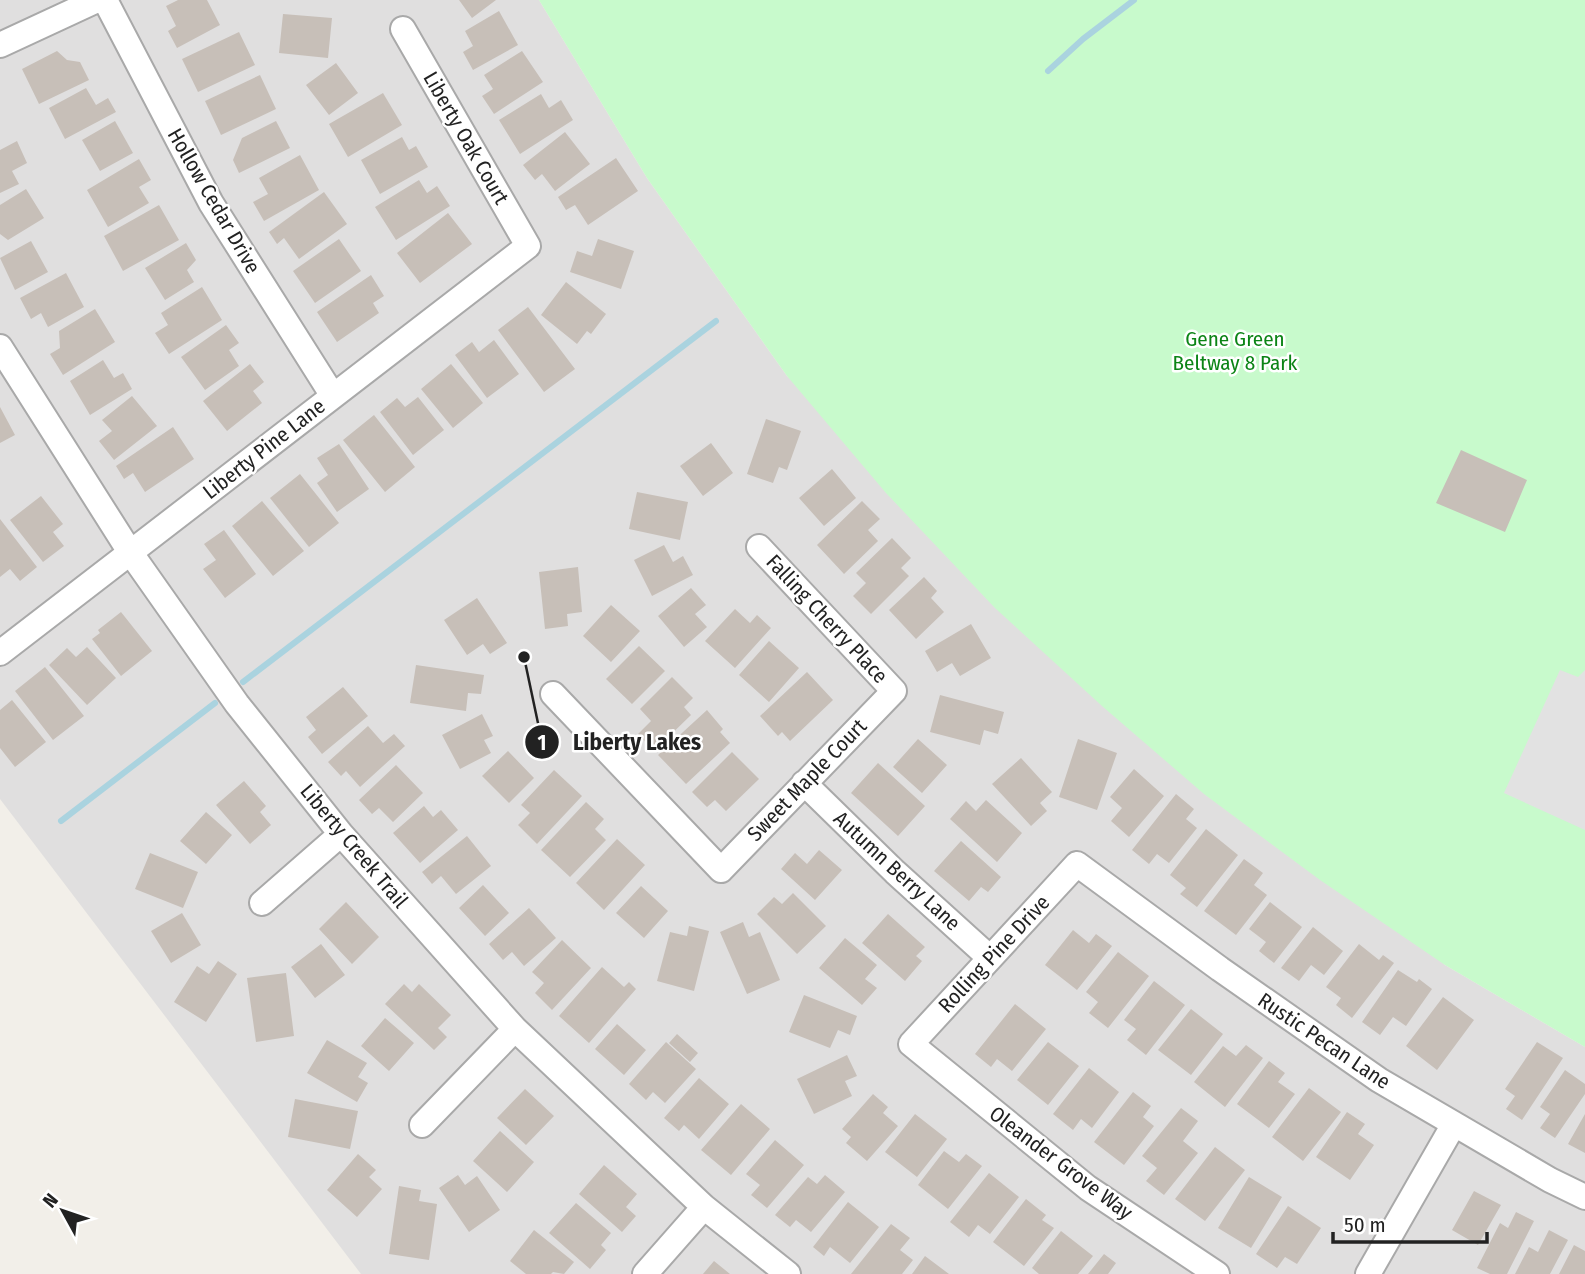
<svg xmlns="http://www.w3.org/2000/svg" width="1585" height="1274" font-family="'Fira Sans Condensed',sans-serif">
<rect width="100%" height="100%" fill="#f2efe9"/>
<!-- residential -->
<path fill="#e0dfdf" d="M0 0H539L647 178 787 376 1445 965 1585 1047V1274H361L0 799Z"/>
<!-- park -->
<path fill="#c8facc" d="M539 0H1585V1047L1445 965 1320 880 1204 794 1102 706 995 608 886 493 787 376 647 178Z"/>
<!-- parking -->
<path fill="#e2e2e2" d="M1560 670 1578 677 1585 670V830L1504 793Z"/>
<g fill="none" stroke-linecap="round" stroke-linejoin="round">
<!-- stream -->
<path stroke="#aad3df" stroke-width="6" d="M1048 71 1083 39 1134 0
M243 682 716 321
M61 821 215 703"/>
</g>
<!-- building -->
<path fill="#c7bfb8" d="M178 0H207L220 25 177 48 168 31 176 26 166 6Z
M459 0H496L472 18Z
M499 11 518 45 473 70 463 52 473 46 465 31Z
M283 14 332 18 328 58 279 53Z
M239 32 255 65 198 92 182 59Z
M57 51 67 60 80 62 89 80 39 104 22 69Z
M522 51 543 82 494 114 482 96 493 89 484 75Z
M336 63 358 93 329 115 306 85Z
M260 75 276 109 221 135 205 101Z
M86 88 96 105 108 98 116 112 65 139 49 108Z
M383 93 402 125 348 157 329 124Z
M541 94 549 108 561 100 573 120 520 154 499 120Z
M115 121 133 153 100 171 82 140Z
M276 121 290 148 239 173 233 160 242 138Z
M565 132 590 164 555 191 542 174 535 180 523 165Z
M402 137 409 150 416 146 428 167 380 194 361 160Z
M17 141 27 163 12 171 19 184 0 193V150Z
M300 155 319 190 264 221 253 202 268 194 259 178Z
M616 158 638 191 588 225 575 205 566 210 558 197Z
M139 159 151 180 139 187 149 203 108 227 87 190Z
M419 180 427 193 437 186 450 206 396 240 375 207Z
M26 189 44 218 8 240 0 234V205Z
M324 192 347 224 299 259 284 238 277 244 269 232Z
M159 205 179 240 123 271 104 236Z
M448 213 472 244 420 283 397 253Z
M339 239 361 271 315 303 293 271Z
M598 239 634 251 621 289 570 272 577 251 592 256Z
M31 241 48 272 15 290 0 258Z
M186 243 196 260 187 270 194 282 165 300 145 268Z
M66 273 84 307 48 327 41 313 31 319 20 298Z
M371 275 384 296 373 303 379 313 337 342 317 312Z
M566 282 606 314 591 334 587 331 577 344 541 315Z
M202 287 222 320 169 354 155 333 168 325 161 313Z
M528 307 575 369 544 392 498 330Z
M95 309 115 342 63 375 50 354 60 348 59 331Z
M226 325 239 343 229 350 239 366 205 390 181 357Z
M494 340 519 374 487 398 455 355 472 342 479 352Z
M103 360 114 378 123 373 132 389 90 415 70 381Z
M250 364 264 382 253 391 262 403 227 431 203 401Z
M451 364 483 403 453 428 421 389Z
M132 396 157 426 114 460 99 441 112 431 102 420Z
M418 397 444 430 413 455 380 412 397 398 405 407Z
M0 407 15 435 0 443Z
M374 415 415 467 385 492 343 440Z
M766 419 801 431 787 470 779 467 773 483 747 474Z
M173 427 194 459 145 492 133 473 124 479 116 466Z
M711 443 733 473 703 496 680 466Z
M339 444 369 489 337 512 317 483 328 475 317 458Z
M1461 450 1527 480 1505 532 1436 503Z
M832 469 856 498 824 526 799 498Z
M300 474 339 523 309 547 270 498Z
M637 492 688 502 680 540 629 529Z
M41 496 63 524 53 532 64 546 43 562 10 520Z
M262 501 304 551 273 576 232 526Z
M862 501 880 519 868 530 878 541 844 574 817 545Z
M0 519 37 567 20 581 10 569 0 577Z
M224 530 256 574 225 598 203 569 216 560 204 544Z
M892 538 911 558 901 568 909 576 871 614 853 596 866 583 856 573Z
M664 545 673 562 683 556 693 575 652 596 634 560Z
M578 567 582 612 567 614 568 626 545 629 539 572Z
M924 577 937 591 931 598 944 612 916 639 889 610Z
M691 588 706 605 695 614 707 627 684 647 658 616Z
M477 598 507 643 490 654 483 644 467 655 444 620Z
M611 605 640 631 611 662 583 636Z
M735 609 750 623 757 615 771 628 735 668 705 641Z
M121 612 152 651 121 676 92 639 100 633 98 630Z
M971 624 991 658 960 676 952 663 937 672 925 651Z
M769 641 799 668 769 702 739 675Z
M639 646 665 671 632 704 606 679Z
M87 647 116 678 87 705 49 665 67 648 76 657Z
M416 665 484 675 481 694 468 693 466 711 410 703Z
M45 667 84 716 53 740 15 691Z
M807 672 833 700 790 741 782 732 778 736 760 716Z
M672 677 693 698 684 707 691 715 654 751 638 734 651 721 640 709Z
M343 687 368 716 322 754 308 737 316 730 306 717Z
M940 695 1004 712 998 734 984 730 980 745 930 732Z
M12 700 46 742 15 767 0 748V710Z
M707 710 723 729 720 732 730 743 686 784 658 755Z
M482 714 493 736 484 740 491 753 460 769 442 735Z
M368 726 383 743 394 734 405 746 360 787 346 771 341 776 328 762Z
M918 739 947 765 922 793 893 767Z
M1078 739 1117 753 1097 810 1059 797Z
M508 751 534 778 509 803 482 776Z
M732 752 759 779 726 811 715 800 707 807 692 792Z
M1021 758 1052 792 1040 803 1047 811 1031 826 992 784Z
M878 763 925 806 898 836 851 793Z
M396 765 423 793 393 822 379 808 372 814 359 800Z
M1134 769 1164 796 1129 837 1111 821 1122 808 1110 797Z
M554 770 582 796 537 844 518 825 530 813 521 805Z
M244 781 266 806 260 812 271 825 250 844 216 805Z
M1176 794 1194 809 1186 819 1197 828 1169 863 1157 854 1149 864 1132 850Z
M986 800 1022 833 997 862 950 819 966 801 976 811Z
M586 802 604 819 595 829 606 840 570 877 541 850Z
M424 806 433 817 441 810 458 830 420 863 393 833Z
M206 812 232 835 206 864 180 841Z
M1206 829 1238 855 1197 907 1180 894 1186 888 1170 875Z
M467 836 491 866 456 894 441 876 432 884 422 872Z
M617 839 645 865 604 910 576 883Z
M961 841 1001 877 988 892 981 887 969 901 934 871Z
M819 850 842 870 815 900 781 869 795 853 807 864Z
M150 853 198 872 183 908 135 889Z
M1244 859 1263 873 1254 885 1267 895 1236 935 1204 911Z
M483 885 509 913 485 936 459 908Z
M641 886 668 911 644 938 616 913Z
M793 893 826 926 797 954 757 914 774 897 782 904Z
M346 902 379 937 352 964 319 929Z
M1270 902 1302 927 1274 963 1259 951 1266 942 1249 929Z
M529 908 556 938 524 966 512 952 503 960 489 944Z
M182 913 201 945 171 963 151 931Z
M888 914 925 947 916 956 922 961 905 981 862 943Z
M743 922 749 937 760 932 780 980 747 994 720 932Z
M689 926 709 931 694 991 657 981 670 932 687 936Z
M1313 927 1343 951 1324 975 1311 965 1299 981 1281 968Z
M1073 930 1089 943 1096 934 1112 946 1077 990 1045 965Z
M845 938 877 965 865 979 877 988 862 1005 819 968Z
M562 940 591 968 552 1010 535 993 544 983 532 972Z
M321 944 345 975 315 998 291 967Z
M1359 944 1379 960 1383 955 1394 963 1352 1018 1336 1005 1341 998 1326 987Z
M1118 952 1149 976 1108 1028 1089 1013 1098 1002 1086 992Z
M218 961 237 974 206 1022 174 1002 197 966 209 974Z
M602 967 624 987 629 982 636 989 589 1043 559 1016Z
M1398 970 1417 982 1419 979 1432 989 1406 1026 1393 1017 1380 1035 1362 1022Z
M286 973 294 1036 256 1042 247 978Z
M1154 981 1185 1005 1146 1055 1127 1040 1136 1029 1124 1020Z
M404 984 412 992 419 984 451 1015 438 1028 447 1037 434 1050 385 1004Z
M804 995 857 1016 850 1035 838 1030 830 1048 789 1032Z
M1443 997 1474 1020 1437 1070 1406 1046Z
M1015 1004 1046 1029 1012 1071 997 1059 991 1067 975 1054Z
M1191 1009 1223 1034 1191 1075 1158 1050Z
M385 1018 414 1043 389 1071 361 1046Z
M617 1024 646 1050 624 1075 595 1049Z
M677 1034 698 1053 690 1062 669 1043Z
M327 1040 367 1063 358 1077 368 1083 357 1102 307 1073Z
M666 1042 696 1069 665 1103 653 1092 646 1100 629 1084Z
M1048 1042 1079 1066 1048 1105 1017 1080Z
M1537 1042 1563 1058 1522 1120 1506 1109 1515 1096 1505 1089Z
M1246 1045 1263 1058 1225 1107 1194 1082 1223 1046 1236 1056Z
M847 1055 857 1076 845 1081 852 1096 814 1114 797 1079Z
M1269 1061 1285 1073 1278 1082 1295 1094 1269 1128 1237 1104Z
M1089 1068 1119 1092 1092 1128 1081 1119 1073 1130 1053 1114Z
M1565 1070 1585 1084V1094L1555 1138 1540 1128 1550 1114 1540 1107Z
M699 1078 729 1104 699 1139 684 1125 679 1131 664 1118Z
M1309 1088 1341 1112 1303 1161 1272 1137Z
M525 1089 554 1116 526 1145 497 1118Z
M1133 1092 1151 1106 1143 1117 1154 1126 1124 1165 1094 1142Z
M873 1094 888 1107 883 1113 898 1126 867 1161 846 1143 851 1137 842 1129Z
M295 1099 358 1111 350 1149 288 1137Z
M741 1104 770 1129 731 1175 701 1150Z
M1181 1108 1198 1121 1183 1141 1198 1153 1164 1195 1146 1181 1157 1168 1142 1156Z
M1347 1112 1365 1124 1358 1134 1374 1145 1350 1180 1316 1157Z
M915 1114 947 1139 917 1177 885 1152Z
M1585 1114V1153L1568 1144Z
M500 1131 534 1162 507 1192 473 1161Z
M775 1140 804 1165 767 1208 751 1195 760 1185 746 1174Z
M1215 1147 1245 1170 1205 1221 1175 1199Z
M944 1151 959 1162 966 1154 982 1166 948 1209 918 1185Z
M358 1154 376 1170 369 1177 382 1189 357 1217 327 1190Z
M604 1165 637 1194 626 1207 636 1216 622 1232 579 1194Z
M989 1173 1019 1197 990 1234 978 1225 969 1237 950 1222Z
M458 1175 465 1185 477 1176 500 1210 469 1232 439 1188Z
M825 1175 845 1192 811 1232 796 1220 790 1227 775 1215 808 1177 817 1184Z
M1249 1177 1282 1197 1251 1248 1218 1228Z
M399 1186 421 1190 419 1201 437 1204 429 1260 389 1254Z
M1474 1191 1501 1205 1478 1245 1452 1230Z
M1026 1199 1046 1215 1042 1220 1054 1228 1024 1266 993 1242Z
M848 1202 879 1227 850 1263 830 1247 824 1256 813 1247Z
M576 1203 611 1233 601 1245 606 1250 590 1269 549 1233Z
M1288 1206 1321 1228 1297 1264 1285 1257 1277 1268 1256 1254Z
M1516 1212 1534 1221 1507 1274H1490L1477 1268 1500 1223 1508 1228Z
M891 1224 910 1238 900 1250 913 1260 902 1274H851Z
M534 1230 574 1262 564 1274 553 1272 551 1274H526L510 1261Z
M1549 1230 1568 1240 1550 1274H1515L1529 1247 1538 1252Z
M1061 1231 1093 1256 1078 1274H1039L1032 1268Z
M1574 1245 1585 1251V1274H1559Z
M1104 1254 1116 1263 1108 1274H1088Z
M925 1256 949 1274H912Z
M714 1261 730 1274H703Z"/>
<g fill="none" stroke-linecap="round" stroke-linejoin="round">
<defs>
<path id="minor" d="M105 0 211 203 333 396
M0 45 97 0
M0 347 130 552 237 704 341 834 515 1029 704 1207 788 1274
M0 653 528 246 403 29
M553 694 721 870 894 691 759 547
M804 783 895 872 990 958
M262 903 341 834
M422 1125 515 1029
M645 1274 704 1207
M1217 1274 1088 1188 911 1044 1077 864 1220 969 1379 1080 1550 1180 1585 1197
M1368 1274 1454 1124"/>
</defs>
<!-- minor casing -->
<use href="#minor" stroke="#a9a9a9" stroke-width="28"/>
<!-- minor -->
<use href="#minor" stroke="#fff" stroke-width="24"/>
</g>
<g text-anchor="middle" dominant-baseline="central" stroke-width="5" stroke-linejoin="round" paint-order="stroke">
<!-- street labels -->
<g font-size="21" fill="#222" stroke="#fff">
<text transform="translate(466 138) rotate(60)">Liberty Oak Court</text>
<text transform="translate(214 201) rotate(60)">Hollow Cedar Drive</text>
<text transform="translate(264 449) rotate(-38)">Liberty Pine Lane</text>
<text transform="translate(827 619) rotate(47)">Falling Cherry Place</text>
<text transform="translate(807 780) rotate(-46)">Sweet Maple Court</text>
<text transform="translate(354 846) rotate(50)">Liberty Creek Trail</text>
<text transform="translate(897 871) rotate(43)">Autumn Berry Lane</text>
<text transform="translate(994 954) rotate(-47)">Rolling Pine Drive</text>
<text transform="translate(1324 1041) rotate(34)">Rustic Pecan Lane</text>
<text transform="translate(1061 1163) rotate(37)">Oleander Grove Way</text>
</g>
<!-- park labels -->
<g font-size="21" fill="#0c8416" stroke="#fff">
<text x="1235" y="339">Gene Green<tspan x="1235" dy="24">Beltway 8 Park</tspan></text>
</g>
</g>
<!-- callouts -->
<path fill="none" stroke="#222" stroke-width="2.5" d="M524 657L542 742"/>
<g fill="#222" stroke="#fff" stroke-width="2.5">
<circle cx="524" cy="657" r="7"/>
<circle cx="542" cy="742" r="18"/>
</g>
<g font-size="21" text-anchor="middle" font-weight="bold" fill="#fff">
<text x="542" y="750">1</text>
</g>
<g font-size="23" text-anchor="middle" font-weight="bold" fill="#222" stroke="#fff" stroke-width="5" stroke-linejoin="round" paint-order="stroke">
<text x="637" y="750">Liberty Lakes</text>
</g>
<!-- north arrow -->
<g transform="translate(63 1211) rotate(310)" stroke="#ffffff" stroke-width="5" paint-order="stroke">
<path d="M0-5L12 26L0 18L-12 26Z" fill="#222222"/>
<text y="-10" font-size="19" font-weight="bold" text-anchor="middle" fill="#222222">N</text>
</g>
<!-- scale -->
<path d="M1333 1232v10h154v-10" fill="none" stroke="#222222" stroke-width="3.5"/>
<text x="1344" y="1232" font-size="21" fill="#222222" stroke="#ffffff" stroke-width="5" paint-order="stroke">50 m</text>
</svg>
